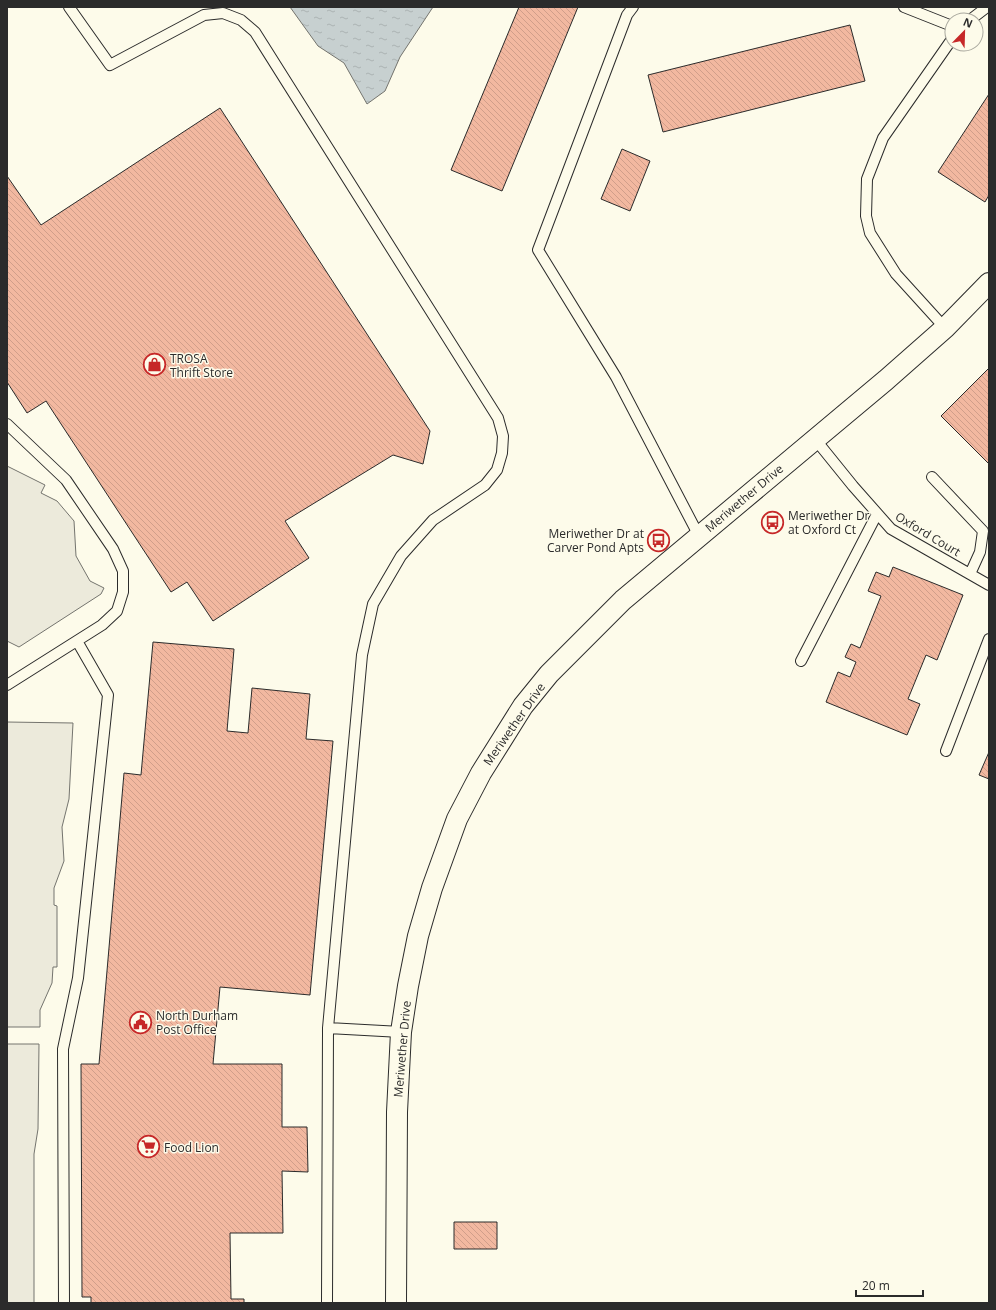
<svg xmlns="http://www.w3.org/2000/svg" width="996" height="1310" font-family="'Open Sans',sans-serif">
<defs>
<pattern id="water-ripples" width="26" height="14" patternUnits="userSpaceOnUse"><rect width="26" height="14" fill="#c7d0d0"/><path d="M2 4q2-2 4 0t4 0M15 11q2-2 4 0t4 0" fill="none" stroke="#abb3b3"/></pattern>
<pattern id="building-back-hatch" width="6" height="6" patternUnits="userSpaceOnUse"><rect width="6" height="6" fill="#f2b8a0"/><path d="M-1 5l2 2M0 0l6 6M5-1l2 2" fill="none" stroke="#d09e8a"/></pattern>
</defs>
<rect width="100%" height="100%" fill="#fdfbea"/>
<!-- parking -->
<path fill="#eceadb" stroke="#74746e" d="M7 466 45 485 41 493 57 501 74 521 76 556 90 581 104 588 101 594 19 647 7 641Z
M7 722 73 723 69 799 62 827 64 861 54 888V905L57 906V967H53L52 983 40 1010V1027H7Z
M7 1044H39L38 1129 34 1154V1303H7Z"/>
<!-- water -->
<path fill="url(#water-ripples)" stroke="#74746e" d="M290 7H433L400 57 385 91 367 104 344 63 318 46Z"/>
<!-- building -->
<path fill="url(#building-back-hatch)" stroke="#2b2b2b" d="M519 7H578L502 191 451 170Z
M850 25 865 81 663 132 648 75Z
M989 94V195L985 202 938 172Z
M220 108 430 431 423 464 393 455 285 521 309 558 213 621 187 582 171 592 46 401 27 413 7 382V176L41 225Z
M622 149 650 161 630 211 601 199Z
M989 368V464L941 416Z
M893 567 963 595 937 660 926 655 908 699 920 704 907 735 826 702 838 672 850 677 856 662 845 657 851 644 860 648 881 596 868 591 876 572 889 577Z
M153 642 234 649 227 731 248 733 252 688 310 694 306 739 333 741 310 995 220 987 213 1064H282V1127H307L308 1172 282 1171 283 1233H230L231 1299H244V1303H91V1297H82L81 1064H99L124 773 141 775Z
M989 752V779L979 775Z
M454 1222H497V1249H454Z"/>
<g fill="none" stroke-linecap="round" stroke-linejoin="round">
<defs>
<path id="lane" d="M69 7 110 65 204 15 223 13 241 20 255 32 498 418 503 436 502 453 497 470 485 485 433 520 401 556 373 604 362 655 328 1028 327 1303
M633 7 627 15 538 250 616 377 699 536
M904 7 952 26
M970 20 987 7
M945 328 896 274 870 233 866 216 867 179 883 138 952 39
M7 424 66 480 113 549 123 571V592L117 611 102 625 7 685
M815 439 853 486 891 529 989 585
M932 477 983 531 980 552 970 574
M801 661 877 514
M946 751 989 639
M328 1028 401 1032
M64 1303 63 1049 78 978 108 695 77 641"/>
<path id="street" d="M396 1303 397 1112 401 1032 408 986 418 936 432 888 457 819 481 773 523 706 549 674 623 600 886 380 945 328 989 283"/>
</defs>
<!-- lane casing -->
<use href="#lane" stroke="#2b2b2b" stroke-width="12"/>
<!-- street casing -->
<use href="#street" stroke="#2b2b2b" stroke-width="22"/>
<!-- lane -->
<use href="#lane" stroke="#fdfbea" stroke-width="10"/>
<!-- street -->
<use href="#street" stroke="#fdfbea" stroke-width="20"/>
</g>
<!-- icons -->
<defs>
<symbol id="shop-ring" viewBox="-11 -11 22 22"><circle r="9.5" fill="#fdfbea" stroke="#c62828" stroke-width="1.5"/><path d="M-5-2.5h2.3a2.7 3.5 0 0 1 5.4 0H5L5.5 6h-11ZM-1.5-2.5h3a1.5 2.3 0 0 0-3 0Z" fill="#c62828"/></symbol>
<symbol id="bus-ring" viewBox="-11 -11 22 22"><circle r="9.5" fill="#fdfbea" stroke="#c62828" stroke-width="1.5"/><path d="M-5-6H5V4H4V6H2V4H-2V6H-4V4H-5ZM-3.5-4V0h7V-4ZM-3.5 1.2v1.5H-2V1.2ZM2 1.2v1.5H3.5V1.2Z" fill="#c62828"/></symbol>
<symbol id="civic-ring" viewBox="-11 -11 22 22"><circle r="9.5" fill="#fdfbea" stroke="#c62828" stroke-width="1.5"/><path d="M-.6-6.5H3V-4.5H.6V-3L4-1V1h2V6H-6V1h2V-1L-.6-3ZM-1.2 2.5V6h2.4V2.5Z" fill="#c62828"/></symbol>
<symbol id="supermarket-ring" viewBox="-11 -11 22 22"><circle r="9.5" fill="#fdfbea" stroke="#c62828" stroke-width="1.5"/><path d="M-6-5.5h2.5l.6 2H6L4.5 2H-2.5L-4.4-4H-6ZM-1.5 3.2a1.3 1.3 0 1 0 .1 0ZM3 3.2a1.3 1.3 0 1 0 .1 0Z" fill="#c62828"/></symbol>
</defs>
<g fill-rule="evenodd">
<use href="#shop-ring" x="142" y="352" width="25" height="25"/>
<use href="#bus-ring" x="760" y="510" width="25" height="25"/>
<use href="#bus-ring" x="646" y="528" width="25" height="25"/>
<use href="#civic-ring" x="128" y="1010" width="25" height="25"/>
<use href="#supermarket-ring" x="136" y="1134" width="25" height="25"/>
</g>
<g text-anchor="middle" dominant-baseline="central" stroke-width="3" stroke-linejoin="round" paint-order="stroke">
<!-- poi labels -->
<g font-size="12" fill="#2b2b2b" stroke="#fdfbea" text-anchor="start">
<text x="170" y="358">TROSA<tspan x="170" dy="14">Thrift Store</tspan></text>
<text x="788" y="515">Meriwether Dr<tspan x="788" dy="14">at Oxford Ct</tspan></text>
<text x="644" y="533" text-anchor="end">Meriwether Dr at<tspan x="644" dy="14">Carver Pond Apts</tspan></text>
<text x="156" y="1015">North Durham<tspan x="156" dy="14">Post Office</tspan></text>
<text x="164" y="1147">Food Lion</text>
</g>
<!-- street labels -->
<g font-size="12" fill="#2b2b2b" stroke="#fdfbea">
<text transform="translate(744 498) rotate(-40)">Meriwether Drive</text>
<text transform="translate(928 534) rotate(31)">Oxford Court</text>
<text transform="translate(514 724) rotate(-55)">Meriwether Drive</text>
<text transform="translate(402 1049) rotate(-85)">Meriwether Drive</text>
</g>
</g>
<!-- border -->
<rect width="996" height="1310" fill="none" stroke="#2b2b2b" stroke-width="16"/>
<!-- north arrow -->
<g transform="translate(964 32) rotate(23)"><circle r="19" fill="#fdfbea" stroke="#a9a89e"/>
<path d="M0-3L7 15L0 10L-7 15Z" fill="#c62828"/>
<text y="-6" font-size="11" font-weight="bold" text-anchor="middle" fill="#2b2b2b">N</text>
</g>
<!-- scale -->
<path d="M856 1290v6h67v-6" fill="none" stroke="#2b2b2b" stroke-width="2"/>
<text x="862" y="1290" font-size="12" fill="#2b2b2b" stroke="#fdfbea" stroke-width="3" paint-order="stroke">20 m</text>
</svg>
